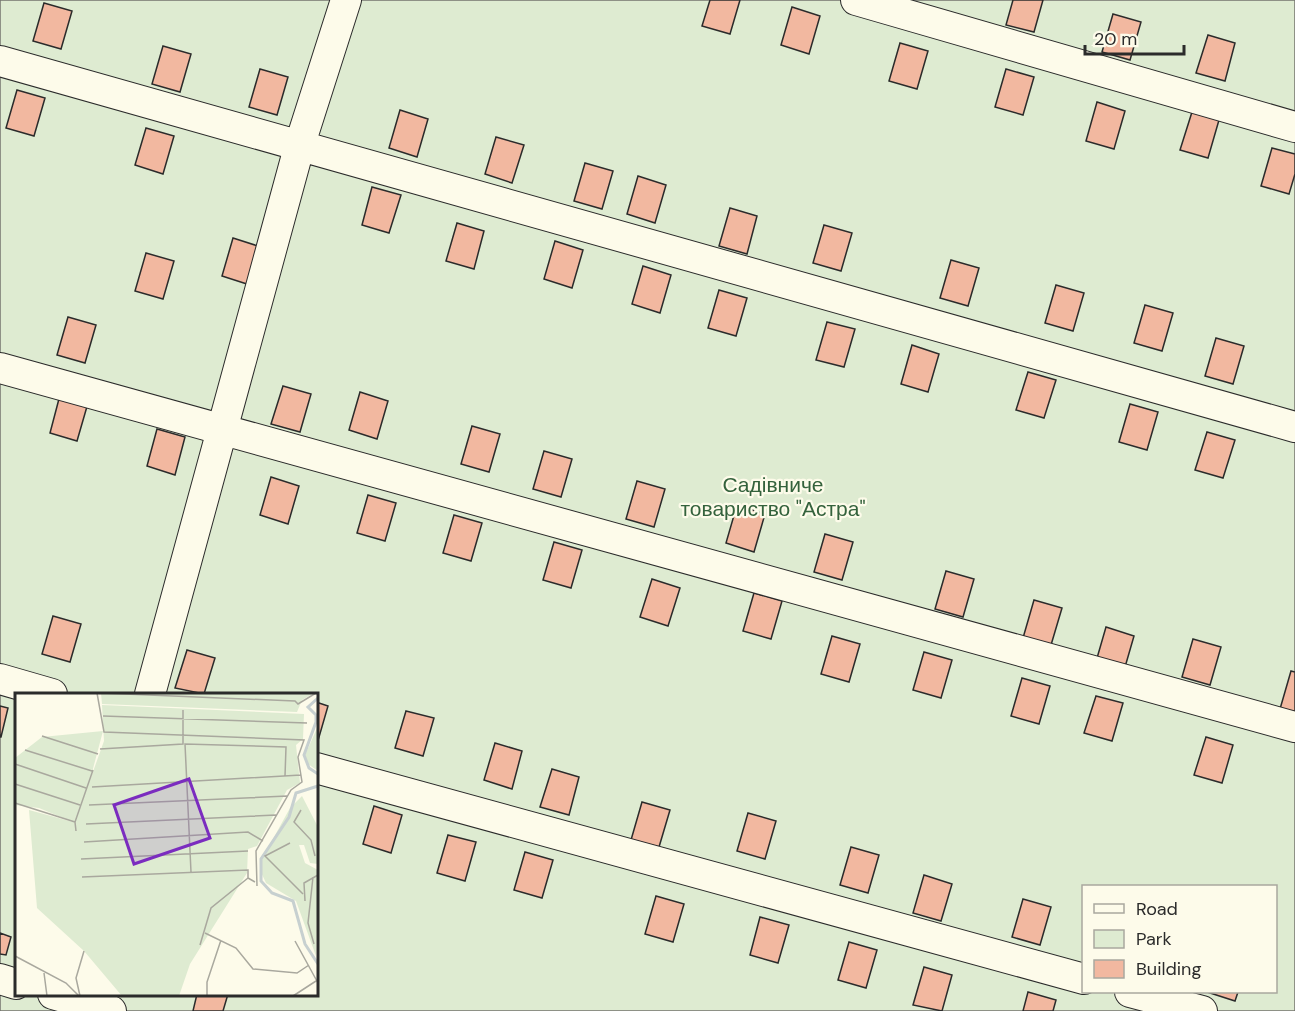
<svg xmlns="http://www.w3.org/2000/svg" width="1295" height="1011" font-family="'DM Sans',sans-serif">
<rect width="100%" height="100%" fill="#fdfbea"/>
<!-- green -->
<path fill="#deebd1" stroke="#74746e" stroke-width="1.5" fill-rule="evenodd" d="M0 0H1295V1011H0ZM16 694H316V994H16ZM1084 886H1276V992H1084Z"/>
<!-- building -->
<path fill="#f2b8a0" stroke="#2b2b2b" stroke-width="1.5" d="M710 0H740L730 34 702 26Z
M1013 0H1043L1034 32 1006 25Z
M44 3 72 11 61 49 33 41Z
M792 7 820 16 809 54 781 45Z
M1113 14 1141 22 1130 60 1102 52Z
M1208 35 1235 43 1225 81 1196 73Z
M900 43 928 51 917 89 889 81Z
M163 46 191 54 180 92 152 84Z
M260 69 288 77 277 115 249 107Z
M1006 69 1034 77 1023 115 995 107Z
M17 90 45 98 34 136 6 128Z
M1097 102 1125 111 1114 149 1086 141Z
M400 110 428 119 417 157 389 148Z
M1192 112 1219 120 1208 158 1180 150Z
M146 128 174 136 163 174 135 165Z
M496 137 524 145 512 183 485 174Z
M1272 148 1295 154V174L1289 194 1261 186Z
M585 163 613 171 602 209 574 201Z
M638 176 666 185 655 223 627 214Z
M372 187 401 195 389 233 362 225Z
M730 208 757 216 747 254 719 246Z
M457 223 484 231 474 269 446 261Z
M824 225 852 233 841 271 813 263Z
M233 238 261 247 250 285 222 276Z
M555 241 583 250 572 288 544 279Z
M146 253 174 261 163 299 135 291Z
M951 260 979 268 968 306 940 298Z
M643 266 671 275 660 313 632 304Z
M1056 285 1084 293 1073 331 1045 323Z
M719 290 747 298 736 336 708 328Z
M1145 305 1173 313 1162 351 1134 343Z
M68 317 96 325 85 363 57 355Z
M827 322 855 329 844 367 816 360Z
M1216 338 1244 346 1233 384 1205 376Z
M912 345 939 354 928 392 901 384Z
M1028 372 1056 380 1044 418 1016 410Z
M283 386 311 394 300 432 271 424Z
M360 392 388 401 377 439 349 430Z
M60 395 88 403 77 441 50 433Z
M1130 404 1158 412 1147 450 1119 442Z
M472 426 500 434 489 472 461 464Z
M157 429 185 437 175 475 147 466Z
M1207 432 1235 440 1223 478 1195 470Z
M544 451 572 459 561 497 533 489Z
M271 477 299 486 288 524 260 515Z
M637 481 665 489 654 527 626 519Z
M368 495 396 503 385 541 357 533Z
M737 505 765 514 754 552 726 543Z
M454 515 482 523 471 561 443 553Z
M825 534 853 542 842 580 814 572Z
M554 542 582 550 571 588 543 580Z
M946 571 974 579 963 617 935 609Z
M652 579 680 588 668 626 640 617Z
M754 593 782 601 771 639 743 631Z
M1034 600 1062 608 1051 645 1023 638Z
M53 616 81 624 70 662 42 654Z
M1106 627 1134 636 1123 674 1095 665Z
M832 636 860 644 849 682 821 674Z
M1193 639 1221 647 1210 685 1182 677Z
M187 650 215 658 204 694 175 688Z
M924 652 952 660 941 698 913 690Z
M1291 671 1295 672V713L1280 709Z
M1022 678 1050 686 1039 724 1011 716Z
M1096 696 1123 703 1112 741 1084 733Z
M316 702 328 706 317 744H316Z
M0 706 8 708 1 737H0Z
M406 711 434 718 423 756 395 748Z
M1206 737 1233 745 1222 783 1194 775Z
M495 743 522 751 512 789 484 780Z
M552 769 579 777 569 815 540 807Z
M642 802 670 810 659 847 631 840Z
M374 806 402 815 391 853 363 844Z
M748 813 776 821 765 859 737 851Z
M448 835 476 842 465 881 437 873Z
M851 847 879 855 868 893 840 885Z
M525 852 553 860 542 898 514 890Z
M924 875 952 884 941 921 913 913Z
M656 896 684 904 673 942 645 934Z
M1023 899 1051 907 1040 945 1012 937Z
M760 917 789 925 778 963 750 955Z
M0 933 11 937 6 955 0 954Z
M849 942 877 950 866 988 838 980Z
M924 967 952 975 942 1011 913 1005Z
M1028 992 1056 1000 1053 1011H1023Z
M1207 992H1238L1235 1001Z
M197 994H228L223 1011H193Z"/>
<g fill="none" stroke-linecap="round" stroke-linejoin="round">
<defs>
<path id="street" d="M856 0 1295 127
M0 61 1295 427
M0 368 1295 727
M0 679 52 694
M150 694 300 144 346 0
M316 768 1084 979
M0 979 16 984
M1130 992 1202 1011
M53 994 111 1011"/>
</defs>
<!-- street casing -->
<use href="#street" stroke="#2b2b2b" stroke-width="32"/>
<!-- street -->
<use href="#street" stroke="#fdfbea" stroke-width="30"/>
</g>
<g text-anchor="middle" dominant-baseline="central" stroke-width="4.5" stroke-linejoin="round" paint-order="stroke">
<!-- park labels -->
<g font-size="21" fill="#34623c" stroke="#fdfbea">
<text x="773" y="485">Садівниче<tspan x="773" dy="24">товариство "Астра"</tspan></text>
</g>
</g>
<!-- overview -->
<g transform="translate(15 693)">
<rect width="303" height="303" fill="#fdfbea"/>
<path d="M86 0H299L287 7 282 19 87 11ZM87 12 289 21 288 46 281 52 285 90 272 97 242 153 233 156 232 180 175 271 164 303H107L69 258 22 215 14 117 58 129 24 115 0 112V65L27 44 88 38 75 87 89 48ZM303 33V78L293 71 290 62ZM287 103 303 134V171L295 170 289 152H284L290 170 303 177 301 263 281 208 251 190 245 177 247 166 275 115Z" fill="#deebd1"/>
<path fill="none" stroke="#c7d0d0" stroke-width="3" d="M303 5 293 14 301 22V29L289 62 294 75 303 81M303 93 281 100 274 124 246 166V188L257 200 278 208 290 251 303 271"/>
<path fill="none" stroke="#a9a89e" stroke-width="1.5" d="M82 0 89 39 289 47 283 64 287 89 276 97 241 158 242 193M86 0 280 8 283 11 301 0M88 23 292 30M27 43 83 61M85 56 168 51V17M10 57 77 78M0 71 71 95M0 91 65 112M77 94 286 82M0 110 60 129M74 112 272 103M286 117 279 129 296 147 300 163M71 131 261 122M61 138 60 129 78 77M69 149 233 139 248 148M275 150 250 163 288 201M66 166 233 158M176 179 170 51 271 54 270 83M67 184 233 177V185L240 189M298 184 293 230 299 251M290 208 289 190 303 182M190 240 221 255 238 276 282 280 294 272M280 248 303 290M185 252 196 215 233 185M0 263 51 290 64 303M29 280 32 303M65 303 61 285 69 258M192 303V289L206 247M278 303 301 288"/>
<path fill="#7b2cbf" fill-opacity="0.15" stroke="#7b2cbf" stroke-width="3" d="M174 86 195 145 119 171 99 112Z"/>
<rect width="303" height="303" fill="none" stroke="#2b2b2b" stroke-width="3"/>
</g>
<!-- legend -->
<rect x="1082" y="885" width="195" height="108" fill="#fdfbea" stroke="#a9a89e" stroke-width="1.5"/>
<rect x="1094" y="904" width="30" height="9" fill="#fdfbea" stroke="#a9a89e" stroke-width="1.5"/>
<text x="1136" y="915" font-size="18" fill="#2b2b2b">Road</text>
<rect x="1094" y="930" width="30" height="18" fill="#deebd1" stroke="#a9a89e" stroke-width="1.5"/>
<text x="1136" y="945" font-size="18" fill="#2b2b2b">Park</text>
<rect x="1094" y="960" width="30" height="18" fill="#f2b8a0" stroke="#a9a89e" stroke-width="1.5"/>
<text x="1136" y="975" font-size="18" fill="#2b2b2b">Building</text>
<!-- scale -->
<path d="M1085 45v9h99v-9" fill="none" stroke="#2b2b2b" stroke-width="3"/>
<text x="1094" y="45" font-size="18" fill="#2b2b2b" stroke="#fdfbea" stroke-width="4.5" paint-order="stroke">20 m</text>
</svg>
